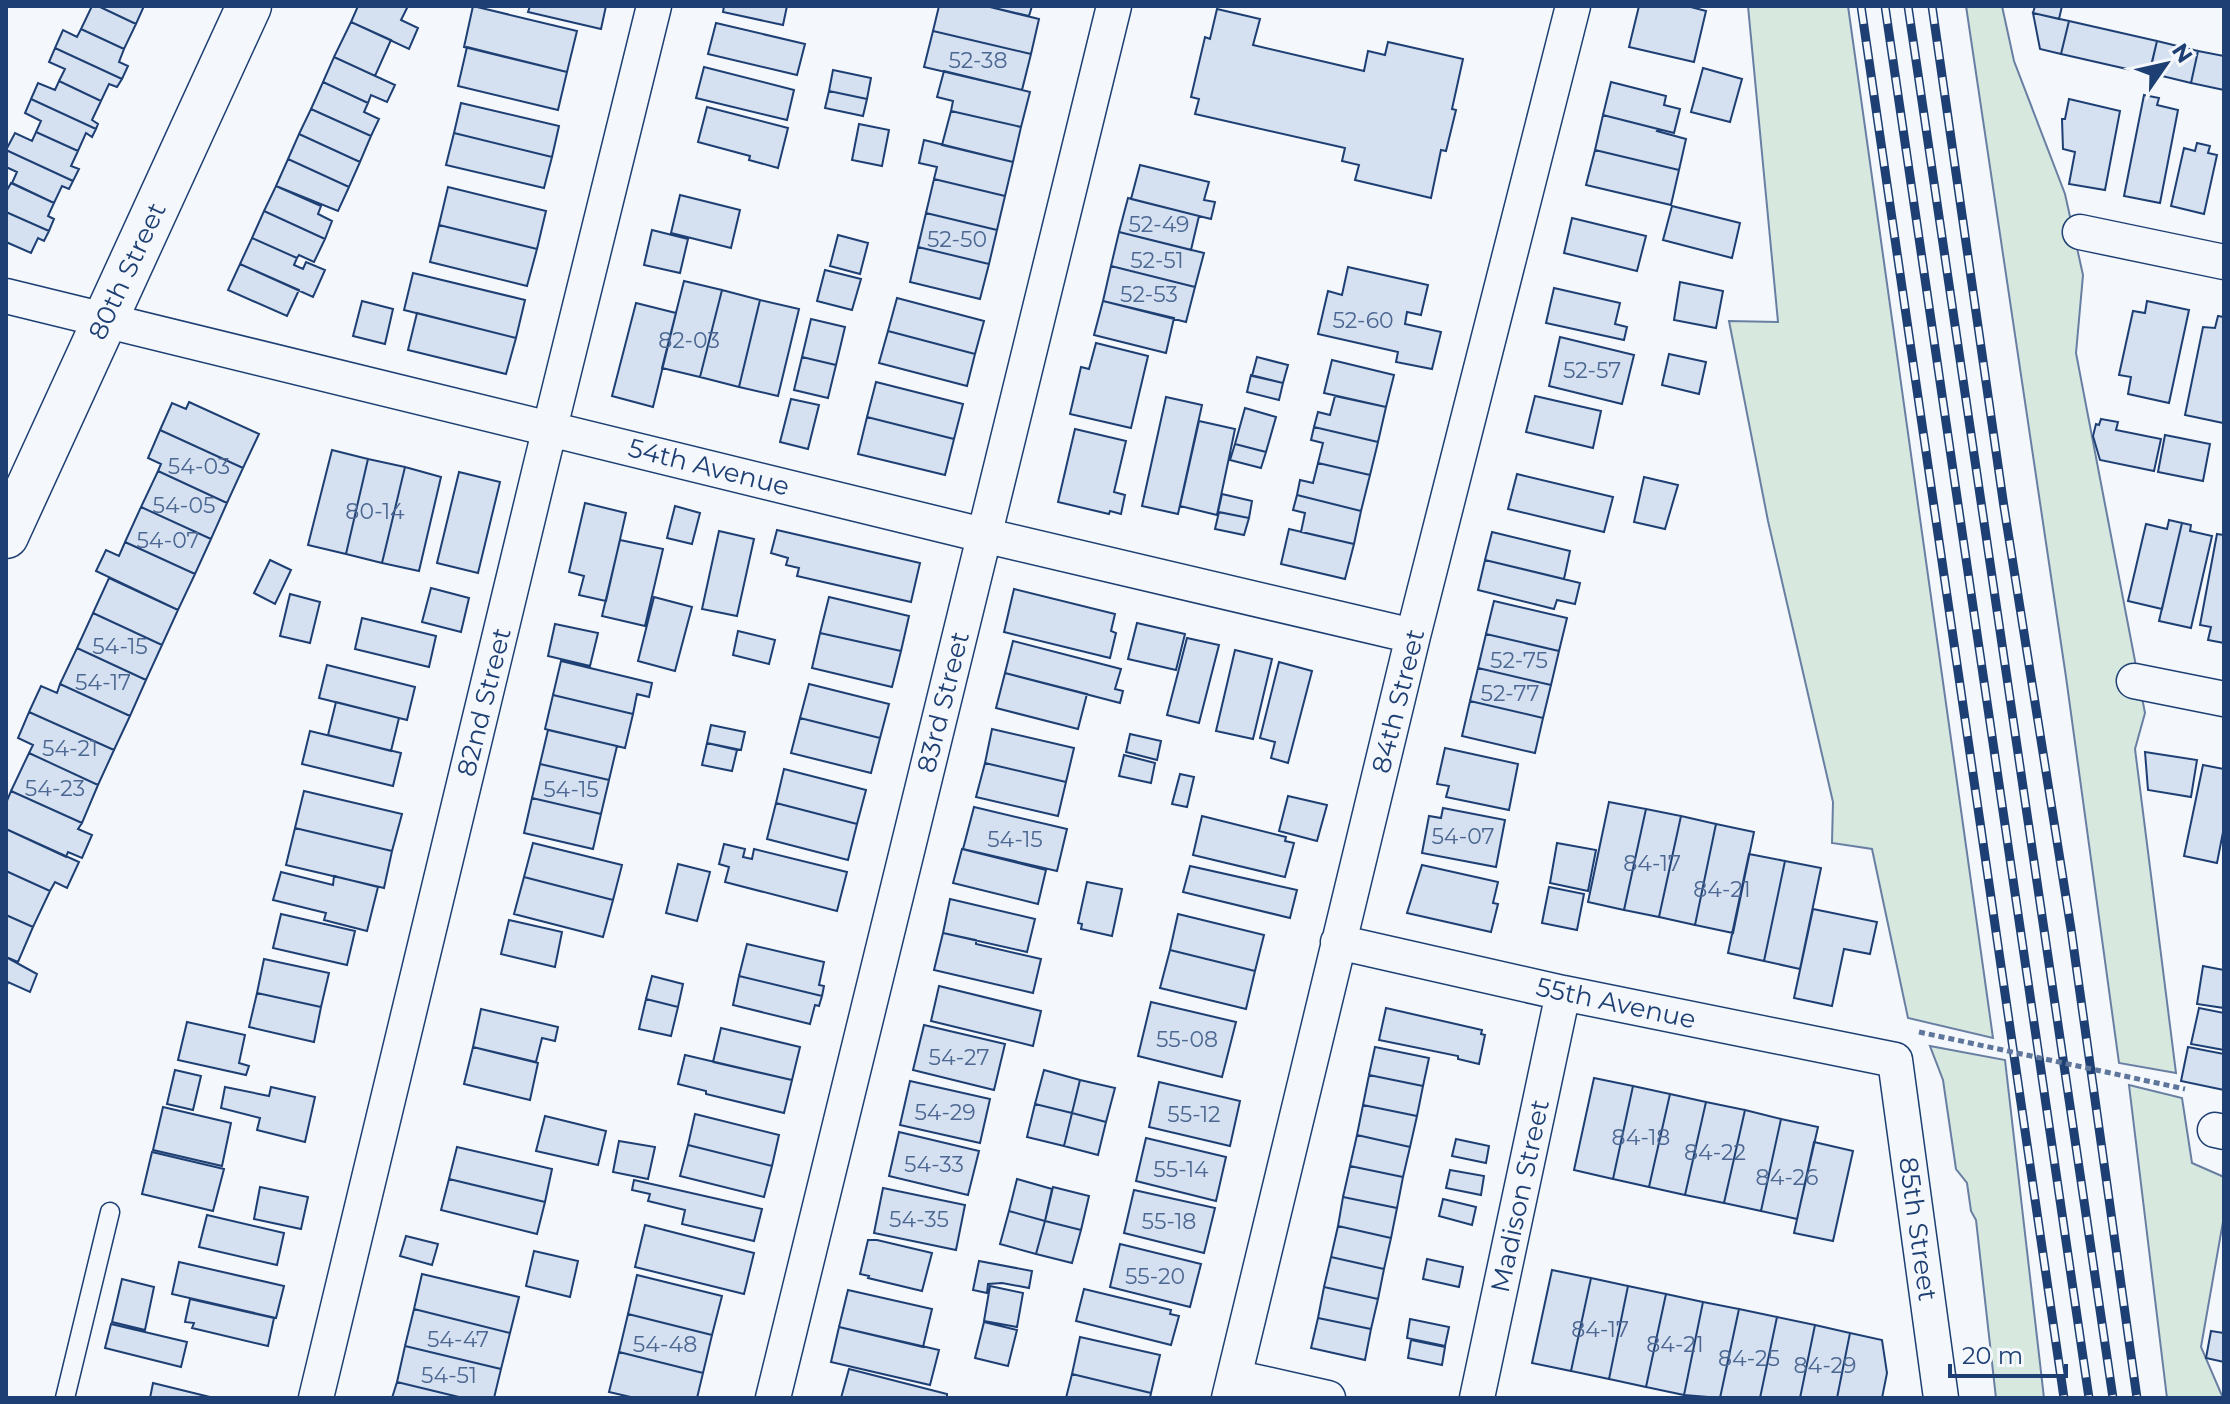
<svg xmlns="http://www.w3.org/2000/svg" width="2230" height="1404" font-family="Montserrat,sans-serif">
<rect width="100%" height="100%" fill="#f4f7fb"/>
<!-- green -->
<path fill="#d7e8df" stroke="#687fa3" stroke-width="2" d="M1748 6H1848L1993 1038 1908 1018 1872 849 1832 843 1833 802 1768 521 1729 321 1778 322Z
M1966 6H2002L2014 61 2065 194 2083 275 2076 353 2145 713 2135 749 2176 1073 2119 1063 2066 677Z
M1930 1046 2005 1060 2044 1398H1996L1976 1220 1971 1211 1967 1183 1956 1169 1943 1080Z
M2129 1085 2182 1098 2192 1163 2224 1177V1216L2201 1347 2223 1398H2167Z"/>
<!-- building -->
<path fill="#d5e0f0" stroke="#1d3f73" stroke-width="2" d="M92 6H98L136 24 124 49 81 29Z
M98 6H144L136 24Z
M358 6H408L401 20 418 28 409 49 351 22Z
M473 6 577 31 567 72 464 47Z
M530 6H606L601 29 528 12Z
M724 6H787L783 25 723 12Z
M939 6H986L1039 19 1031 54 933 31Z
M986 6H1032L1029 16Z
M1639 6H1687L1706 11 1694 62 1629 47Z
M2035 6H2062L2059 19 2033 13Z
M1217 9 1260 19 1253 45 1364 71 1368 51 1385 55 1388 42 1463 59 1452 109 1456 110 1446 151 1441 150 1431 198 1355 180 1359 165 1342 161 1345 148 1195 114 1199 99 1191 97 1205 37 1210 39Z
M2033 13 2069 21 2061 54 2040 49Z
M2069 21 2157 41 2149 74 2061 54Z
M351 22 391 40 375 76 334 57Z
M716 23 805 44 797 75 708 54Z
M81 29 124 49 119 62 128 66 122 79 55 48 63 30 77 37Z
M933 31 1031 54 1022 90 924 67Z
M2157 41 2198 51 2191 83 2158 75 2159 69 2151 67Z
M467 47 567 72 558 110 458 86Z
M55 48 122 79 117 87 109 84 101 101 59 81 65 69 49 62Z
M2198 51 2224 56V90L2191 83Z
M334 57 395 85 387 102 371 95 368 103 323 82Z
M704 67 794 90 787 120 696 98Z
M1703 68 1742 79 1730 122 1691 112Z
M833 70 871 78 867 99 829 91Z
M944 71 1030 92 1021 127 951 111 953 101 937 97Z
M59 81 101 101 92 120 98 124 96 129 31 99 38 83 55 90Z
M323 82 368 103 364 112 379 119 371 136 311 109Z
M1611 82 1666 96 1664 105 1680 109 1674 133 1603 115Z
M829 91 867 99 863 116 825 108Z
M2144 95 2159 98 2157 105 2178 110 2160 203 2124 196Z
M31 99 96 129 92 137 86 133 78 151 36 132 41 121 25 113Z
M2069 99 2120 111 2105 190 2069 184 2075 152 2063 149 2062 119H2065Z
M461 103 559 126 552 157 454 133Z
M707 107 788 128 778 168 749 160 750 156 698 142Z
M311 109 371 136 360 162 299 134Z
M951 111 1021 127 1013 162 942 145Z
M1603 115 1658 129 1657 131 1686 139 1679 170 1595 150Z
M859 124 889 130 882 166 852 160Z
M36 132 78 151 71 166 79 169 73 181 6 150 15 133 32 141Z
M454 133 552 157 544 188 446 165Z
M299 134 360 162 349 187 288 159Z
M924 140 1013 162 1005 196 934 179 937 167 919 163Z
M2197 143 2210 146 2208 153 2217 155 2204 214 2171 206 2184 148 2195 151Z
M6 150 73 181 69 189 62 186 54 203 12 183 17 172 6 167Z
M1595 150 1679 170 1671 205 1586 185Z
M288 159 349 187 338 211 276 186Z
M1140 165 1209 182 1204 200 1215 202 1211 219 1131 199Z
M934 179 1005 196 997 230 926 213Z
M11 183 54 203 48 216 54 219 49 231 6 212V192Z
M276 186 321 206 318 214 332 221 325 239 264 211Z
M448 187 546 211 537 249 439 225Z
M680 195 740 210 731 248 671 233Z
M1128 198 1199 216 1191 250 1119 232Z
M1672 206 1740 223 1732 258 1663 240Z
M264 211 325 239 314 262 299 255 297 258 252 238Z
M6 212 49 231 44 241 38 238 31 253 6 242Z
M926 213 997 230 989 264 918 247Z
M1572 218 1646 236 1637 271 1564 253Z
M439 225 537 249 527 286 430 262Z
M652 230 688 239 680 273 644 265Z
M1119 232 1204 253 1195 287 1111 266Z
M838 235 868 243 860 274 830 266Z
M252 238 297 258 294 265 303 269 306 262 325 270 313 297 240 264Z
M918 247 989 264 980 299 910 282Z
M240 264 299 290 287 316 228 290Z
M1111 266 1195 287 1186 322 1103 301Z
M1348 267 1428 285 1421 315 1407 312 1405 324 1441 332 1432 369 1396 362 1398 352 1318 334 1328 291 1342 295Z
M825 270 861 279 852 310 817 301Z
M413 273 525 300 516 338 404 310Z
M684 281 722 290 700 377 662 368Z
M1680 282 1723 291 1716 328 1674 320Z
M1554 288 1620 303 1615 324 1627 327 1624 340 1546 323Z
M722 290 760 300 739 387 700 377Z
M897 298 984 321 975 354 888 331Z
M760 300 799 309 778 396 739 387Z
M362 301 393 309 385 344 353 336Z
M1103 301 1174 318 1166 353 1094 335Z
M2147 301 2189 310 2169 403 2128 394 2131 377 2119 375 2133 311 2145 313Z
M636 303 676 313 653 407 612 396Z
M417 313 516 338 506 374 408 350Z
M2218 316 2224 317 2223 423 2185 415 2203 327 2215 328Z
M811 319 845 327 836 365 802 357Z
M888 331 975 354 967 386 879 363Z
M1560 337 1634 355 1622 404 1549 386Z
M1096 343 1148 356 1131 428 1070 414 1081 367 1089 369Z
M1669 354 1706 362 1699 394 1662 385Z
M802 357 836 365 828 398 794 390Z
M1257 357 1288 365 1283 383 1252 376Z
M1332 360 1394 375 1386 407 1324 393Z
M1251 375 1283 383 1279 400 1247 392Z
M876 382 963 404 954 439 867 417Z
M1335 396 1386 407 1378 442 1314 427 1318 412 1330 415Z
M1535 396 1601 411 1593 448 1526 432Z
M1166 397 1202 405 1178 514 1142 506Z
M791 399 819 405 808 449 780 442Z
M189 402 259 434 243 468 160 430 172 403 186 409Z
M1245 408 1276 417 1266 452 1235 444Z
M867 417 954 439 945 475 858 454Z
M2101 419 2118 422 2116 430 2161 439 2154 471 2100 460 2093 436 2096 424 2099 425Z
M1199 421 1235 429 1217 515 1180 506Z
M1314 427 1378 442 1370 475 1318 463 1323 443 1311 440Z
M1075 429 1126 441 1114 492 1125 495 1121 514 1110 511 1109 514 1058 502Z
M160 430 243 468 227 503 158 471 161 464 148 458Z
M2165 435 2210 444 2203 481 2158 472Z
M1235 444 1266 452 1261 468 1230 460Z
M332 450 368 459 346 554 308 545Z
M368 459 405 467 382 563 346 554Z
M1318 463 1370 475 1361 511 1297 495 1300 480 1313 483Z
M405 467 441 477 419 571 382 563Z
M158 471 227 503 211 539 141 507Z
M459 472 500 482 478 573 437 563Z
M1517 474 1613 497 1604 532 1508 509Z
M1644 477 1678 485 1665 529 1634 522Z
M1222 494 1252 501 1249 518 1218 512Z
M1297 495 1361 511 1354 544 1301 532 1305 513 1293 510Z
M585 503 626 513 606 601 579 595 584 576 569 572Z
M675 506 700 513 692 544 667 538Z
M141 507 211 539 195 574 125 542Z
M1219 512 1249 518 1244 535 1215 529Z
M2169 520 2182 523 2162 609 2128 601 2146 524 2167 529Z
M2182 523 2191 525 2190 531 2212 536 2191 628 2159 621Z
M1289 529 1354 544 1345 579 1281 564Z
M777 530 920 563 911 602 797 576 799 568 786 565 788 558 771 553Z
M719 531 754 539 737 616 702 609Z
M1492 532 1570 551 1564 579 1485 560Z
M2217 534 2224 535V643L2208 640 2211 627 2200 625Z
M620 540 663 549 645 626 602 616Z
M125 542 195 574 178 610 96 571 106 550 119 556Z
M270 560 291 570 275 604 254 593Z
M1485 560 1580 583 1575 604 1557 600 1554 609 1478 590Z
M109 578 178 610 162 645 93 613Z
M431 588 469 598 461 632 422 622Z
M1014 589 1115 614 1111 631 1116 633 1110 658 1004 632Z
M290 594 320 602 310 643 280 636Z
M654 597 692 607 675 671 638 661Z
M829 597 909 616 901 651 820 633Z
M1494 601 1567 618 1559 651 1486 634Z
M93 613 162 645 146 680 77 648Z
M362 618 436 636 429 667 355 649Z
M1137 623 1185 634 1176 670 1128 659Z
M555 624 598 633 590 666 548 656Z
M738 631 775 640 769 664 733 655Z
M820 633 901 651 892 687 812 668Z
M1486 634 1559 651 1551 685 1478 668Z
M1187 638 1219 645 1199 723 1167 715Z
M1013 641 1121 669 1115 689 1123 691 1120 703 1005 673Z
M77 648 146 680 130 716 60 684Z
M1235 650 1272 659 1253 739 1216 731Z
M561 661 652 683 649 697 637 694 633 714 553 695Z
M1279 662 1312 671 1288 763 1271 758 1275 742 1260 738Z
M327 665 415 687 407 720 319 698Z
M1478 668 1551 685 1543 718 1470 701Z
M1005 673 1087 694 1078 729 996 708Z
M60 684 130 716 114 750 29 712 41 686 57 693Z
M809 684 889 704 880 738 800 718Z
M553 695 633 714 625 748 545 729Z
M1470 701 1543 718 1535 753 1462 736Z
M336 702 399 718 391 751 328 735Z
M29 712 114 750 98 785 29 753 33 745 18 738Z
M800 718 880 738 871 773 791 753Z
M711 725 745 732 741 750 707 743Z
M992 729 1074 748 1066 782 985 763Z
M548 730 617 746 609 780 540 764Z
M310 731 401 753 393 786 302 764Z
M1130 734 1161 741 1157 760 1126 752Z
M707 743 737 750 732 771 702 765Z
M1445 748 1518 764 1509 810 1446 797 1449 786 1437 784Z
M2145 752 2197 760 2191 797 2148 790Z
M29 753 98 785 82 823 11 791Z
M1124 755 1155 763 1151 783 1119 776Z
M985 763 1066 782 1058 816 976 797Z
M540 764 609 780 601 814 532 798Z
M2203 765 2224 769V827L2217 863 2184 856Z
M784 769 866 790 857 824 776 803Z
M1180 774 1194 777 1187 807 1172 804Z
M11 791 82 823 78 829 92 835 82 858 68 852 66 857 6 829V803Z
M304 791 402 814 392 851 295 828Z
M1288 796 1327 805 1317 841 1279 831Z
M532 798 601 814 593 849 524 833Z
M1609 802 1646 809 1624 910 1588 902Z
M776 803 857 824 848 860 767 839Z
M974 807 1067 829 1057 871 963 849Z
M1443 808 1505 820 1496 867 1422 853 1429 816 1441 818Z
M1646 809 1681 816 1659 917 1624 910Z
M1202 816 1286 837 1285 841 1294 843 1285 877 1193 855Z
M1681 816 1716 824 1695 925 1659 917Z
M1716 824 1754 832 1733 933 1695 925Z
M295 828 392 851 384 888 286 865Z
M6 829 79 862 67 888 55 882 50 891 6 871Z
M533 843 622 865 613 900 524 877Z
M1557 843 1596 850 1588 891 1550 883Z
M724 844 745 849 743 857 752 859 754 849 847 872 837 911 725 882 729 867 719 864Z
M962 849 1046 870 1038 904 953 883Z
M1749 854 1785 861 1764 961 1728 953Z
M1785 861 1821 868 1800 969 1764 961Z
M678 864 710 872 697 921 666 913Z
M1422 865 1498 882 1493 903 1498 904 1491 932 1407 913Z
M1190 866 1297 890 1290 918 1183 892Z
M6 871 50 891 33 927 6 915Z
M281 872 333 885 334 876 378 887 367 931 324 920 326 913 273 900Z
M524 877 613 900 603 937 514 914Z
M1087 882 1122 889 1112 936 1081 929 1082 924 1078 923Z
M1549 887 1584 894 1577 930 1542 923Z
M950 899 1035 919 1027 952 943 933Z
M1813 909 1877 922 1870 954 1844 949 1832 1006 1794 998Z
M281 914 355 931 347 965 273 948Z
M1178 914 1264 935 1255 971 1170 950Z
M6 915 33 927 18 962 6 957Z
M509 920 562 932 555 967 501 954Z
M943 933 976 940V944L1041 959 1033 993 934 970Z
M747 944 824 962 819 985 824 986 822 996 739 976Z
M1170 950 1255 971 1246 1009 1160 988Z
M6 957 37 974 30 992 8 982 6 988Z
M264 959 329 973 321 1007 257 993Z
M2203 966 2224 970V1008L2197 1004Z
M652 976 683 984 678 1007 646 999Z
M739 976 822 996 819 1006 815 1005 810 1024 733 1005Z
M939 986 1041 1011 1033 1046 931 1021Z
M257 993 321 1007 314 1042 249 1027Z
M646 999 678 1007 671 1036 639 1029Z
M1151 1002 1236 1022 1222 1077 1138 1056Z
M1386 1008 1482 1030 1481 1034 1485 1035 1479 1064 1458 1059V1056L1379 1040Z
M2199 1008 2224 1013V1050L2191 1044Z
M481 1009 558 1027 555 1041 542 1038 536 1062 473 1047Z
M187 1022 245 1035 239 1063 249 1066 246 1075 178 1060Z
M924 1025 1005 1044 994 1090 913 1070Z
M721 1028 800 1047 792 1080 713 1062Z
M473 1047 538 1063 530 1100 464 1084Z
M1375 1047 1429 1058 1423 1086 1369 1075Z
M2188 1047 2224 1054V1090L2181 1081Z
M685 1055 792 1080 784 1113 706 1094V1091L678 1084Z
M175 1070 201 1076 193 1110 167 1104Z
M1044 1070 1080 1080 1072 1113 1035 1104Z
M1369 1075 1423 1086 1417 1116 1363 1105Z
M1594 1078 1633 1086 1613 1179 1574 1170Z
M1080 1080 1115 1088 1106 1122 1072 1113Z
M910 1081 990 1099 980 1143 900 1125Z
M1159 1082 1240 1101 1230 1146 1149 1127Z
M1633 1086 1670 1094 1649 1187 1613 1179Z
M225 1087 269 1096 271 1087 315 1097 305 1142 257 1130 260 1118 221 1108Z
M1670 1094 1706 1102 1685 1195 1649 1187Z
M1706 1102 1745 1110 1724 1203 1685 1195Z
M1035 1104 1072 1113 1064 1146 1027 1137Z
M1363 1105 1417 1116 1410 1147 1357 1135Z
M163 1107 231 1123 222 1166 153 1150Z
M1745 1110 1781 1119 1761 1211 1724 1203Z
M1072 1113 1106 1122 1098 1155 1064 1146Z
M695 1114 779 1135 772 1166 688 1145Z
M545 1116 606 1131 598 1165 536 1151Z
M1781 1119 1818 1127 1797 1219 1761 1211Z
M899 1132 979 1151 968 1195 889 1176Z
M1357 1135 1410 1147 1403 1177 1350 1166Z
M1146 1138 1226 1157 1216 1201 1136 1181Z
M1456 1139 1489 1146 1486 1163 1452 1156Z
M619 1141 655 1147 648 1179 613 1172Z
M1814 1142 1853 1151 1833 1241 1794 1233Z
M688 1145 772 1166 764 1197 680 1176Z
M457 1147 552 1169 545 1202 449 1179Z
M152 1152 224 1169 213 1211 142 1194Z
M1350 1166 1403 1177 1397 1208 1343 1197Z
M1450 1170 1484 1176 1481 1195 1446 1188Z
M449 1179 545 1202 537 1234 441 1210Z
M1017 1179 1052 1189 1045 1221 1009 1211Z
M634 1180 762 1209 754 1241 682 1224 685 1210 648 1201 650 1194 632 1190Z
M260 1187 308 1197 301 1229 254 1219Z
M1053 1187 1089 1196 1081 1230 1045 1221Z
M883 1188 965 1205 956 1250 874 1233Z
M1134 1190 1215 1208 1204 1253 1124 1233Z
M1343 1197 1397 1208 1391 1238 1338 1226Z
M1443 1199 1476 1207 1472 1225 1439 1216Z
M1009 1211 1045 1221 1036 1254 1000 1244Z
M207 1215 284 1233 277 1265 199 1247Z
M1045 1221 1081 1230 1072 1263 1036 1254Z
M645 1225 754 1253 744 1294 635 1267Z
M1338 1226 1391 1238 1384 1269 1331 1257Z
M406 1236 438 1244 432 1265 400 1256Z
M868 1240H877L932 1253 922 1291 868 1278 869 1276 860 1274Z
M1120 1244 1201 1264 1190 1307 1110 1287Z
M534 1251 578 1261 570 1297 526 1286Z
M1331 1257 1384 1269 1378 1299 1324 1287Z
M1427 1259 1463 1267 1459 1287 1423 1279Z
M979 1261 1032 1271 1029 1288 1002 1283 988 1284 987 1293 973 1290Z
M179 1262 284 1286 276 1318 172 1294Z
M1552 1270 1591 1278 1571 1371 1532 1363Z
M422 1274 519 1297 510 1333 414 1309Z
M637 1275 722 1296 712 1335 628 1314Z
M1591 1278 1628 1286 1609 1379 1571 1371Z
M122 1279 154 1287 145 1330 112 1322Z
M990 1286 1023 1293 1017 1327 984 1321Z
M1628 1286 1666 1294 1646 1387 1609 1379Z
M1324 1287 1378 1299 1371 1329 1318 1318Z
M1084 1289 1171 1310 1170 1314 1179 1316 1171 1345 1076 1321Z
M848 1290 932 1309 923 1347 839 1327Z
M1666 1294 1703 1302 1684 1395 1646 1387Z
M190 1299 274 1318 268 1346 192 1328 194 1323 185 1322Z
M1703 1302 1739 1309 1720 1398 1684 1395Z
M414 1309 510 1333 501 1369 405 1346Z
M1739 1309 1777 1317 1760 1398H1720Z
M628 1314 712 1335 703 1373 619 1352Z
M1777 1317 1815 1325 1800 1398H1760Z
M1318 1318 1371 1329 1365 1360 1311 1348Z
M1410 1319 1449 1327 1445 1346 1407 1338Z
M984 1322 1017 1330 1008 1366 975 1358Z
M111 1324 187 1342 181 1367 105 1348Z
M1815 1325 1850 1333 1837 1398H1800Z
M839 1327 939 1350 930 1385 831 1362Z
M2211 1331 2224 1333V1362L2206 1358Z
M1850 1333 1882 1340 1887 1373 1882 1398H1837Z
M1080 1337 1160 1355 1151 1393 1072 1374Z
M1411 1340 1445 1347 1442 1365 1408 1358Z
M405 1346 501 1369 494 1398H463L397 1382Z
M619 1352 703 1373 697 1398H635L609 1392Z
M849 1369 947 1394V1398H841Z
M1072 1374 1151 1393 1150 1398H1066Z
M397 1382 463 1398H392Z
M153 1383 214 1398H150Z"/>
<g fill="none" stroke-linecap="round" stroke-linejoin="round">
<defs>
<path id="service" d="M65 1398 110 1212"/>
<path id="minor" d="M2080 232 2224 262
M6 296 983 535 1413 636
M2134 681 2224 699
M1338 942 1563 993 1895 1060 1941 1398
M2215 1130 2224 1132
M1234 1377 1328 1398
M316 1398 542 460 654 6
M773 1398 1114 6
M1229 1398 1413 636 1573 6
M1477 1398 1563 993"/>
<path id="tertiary" d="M6 536 249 6"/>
</defs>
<!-- service casing -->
<use href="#service" stroke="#1d3f73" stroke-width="21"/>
<!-- minor casing -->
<use href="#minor" stroke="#1d3f73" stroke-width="37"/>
<!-- tertiary casing -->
<use href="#tertiary" stroke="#1d3f73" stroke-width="47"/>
<!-- service -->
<use href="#service" stroke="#f4f7fb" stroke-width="18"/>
<!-- minor -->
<use href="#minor" stroke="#f4f7fb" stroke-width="34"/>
<!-- tertiary -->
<use href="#tertiary" stroke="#f4f7fb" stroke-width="44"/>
<defs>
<path id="rail" d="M1861 6 2064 1398
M1885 6 2089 1398
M1908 6 2113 1398
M1932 6 2004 507 2071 929 2137 1398"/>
</defs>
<!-- rail casing -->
<use href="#rail" stroke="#1d3f73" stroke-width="9"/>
<!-- rail -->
<use href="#rail" stroke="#f4f7fb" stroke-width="6" stroke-dasharray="18" stroke-linecap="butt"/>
<!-- path-bridge -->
<path stroke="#5e769c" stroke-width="5" stroke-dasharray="6 4" stroke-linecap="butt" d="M1919 1032 2185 1089"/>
</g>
<g text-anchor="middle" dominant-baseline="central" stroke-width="6" stroke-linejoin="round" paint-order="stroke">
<!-- number labels -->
<g font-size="22" fill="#4b6792">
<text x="978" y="60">52-38</text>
<text x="1159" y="224">52-49</text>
<text x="957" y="239">52-50</text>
<text x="1157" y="260">52-51</text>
<text x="1149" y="294">52-53</text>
<text x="1363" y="320">52-60</text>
<text x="689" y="340">82-03</text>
<text x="1592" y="370">52-57</text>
<text x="199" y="466">54-03</text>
<text x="184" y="505">54-05</text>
<text x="375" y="511">80-14</text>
<text x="168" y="540">54-07</text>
<text x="120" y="646">54-15</text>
<text x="1519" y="660">52-75</text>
<text x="103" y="682">54-17</text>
<text x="1510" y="693">52-77</text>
<text x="70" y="748">54-21</text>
<text x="55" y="788">54-23</text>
<text x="571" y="789">54-15</text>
<text x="1463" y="836">54-07</text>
<text x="1015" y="839">54-15</text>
<text x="1652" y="863">84-17</text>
<text x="1722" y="889">84-21</text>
<text x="1187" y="1039">55-08</text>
<text x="959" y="1057">54-27</text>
<text x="945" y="1112">54-29</text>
<text x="1194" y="1114">55-12</text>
<text x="1641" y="1137">84-18</text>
<text x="1715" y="1152">84-22</text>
<text x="934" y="1164">54-33</text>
<text x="1181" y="1169">55-14</text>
<text x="1787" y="1177">84-26</text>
<text x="919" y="1219">54-35</text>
<text x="1169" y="1221">55-18</text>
<text x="1155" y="1276">55-20</text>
<text x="1600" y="1329">84-17</text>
<text x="458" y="1339">54-47</text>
<text x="665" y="1344">54-48</text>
<text x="1675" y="1344">84-21</text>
<text x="1749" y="1358">84-25</text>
<text x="1825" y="1365">84-29</text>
<text x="449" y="1375">54-51</text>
</g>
<!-- street labels -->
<g font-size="26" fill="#1d3f73" stroke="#f4f7fb">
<text transform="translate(127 271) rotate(-65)">80th Street</text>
<text transform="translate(709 467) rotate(14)">54th Avenue</text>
<text transform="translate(1398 701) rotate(-76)">84th Street</text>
<text transform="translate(484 702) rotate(-76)">82nd Street</text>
<text transform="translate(943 702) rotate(-76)">83rd Street</text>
<text transform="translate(1616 1003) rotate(12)">55th Avenue</text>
<text transform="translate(1520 1196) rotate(-78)">Madison Street</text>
<text transform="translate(1918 1229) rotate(82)">85th Street</text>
</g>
</g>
<!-- border -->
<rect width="2230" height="1404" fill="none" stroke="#1d3f73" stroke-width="16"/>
<!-- north arrow -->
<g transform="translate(2166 64) rotate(56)" stroke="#f4f7fb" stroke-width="6" paint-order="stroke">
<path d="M0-6L14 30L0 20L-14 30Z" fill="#1d3f73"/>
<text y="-12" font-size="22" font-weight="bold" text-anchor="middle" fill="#1d3f73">N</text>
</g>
<!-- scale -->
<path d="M1950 1364v12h116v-12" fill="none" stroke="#1d3f73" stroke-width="4"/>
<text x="1962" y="1364" font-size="24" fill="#1d3f73" stroke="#f4f7fb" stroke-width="6" paint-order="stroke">20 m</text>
</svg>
